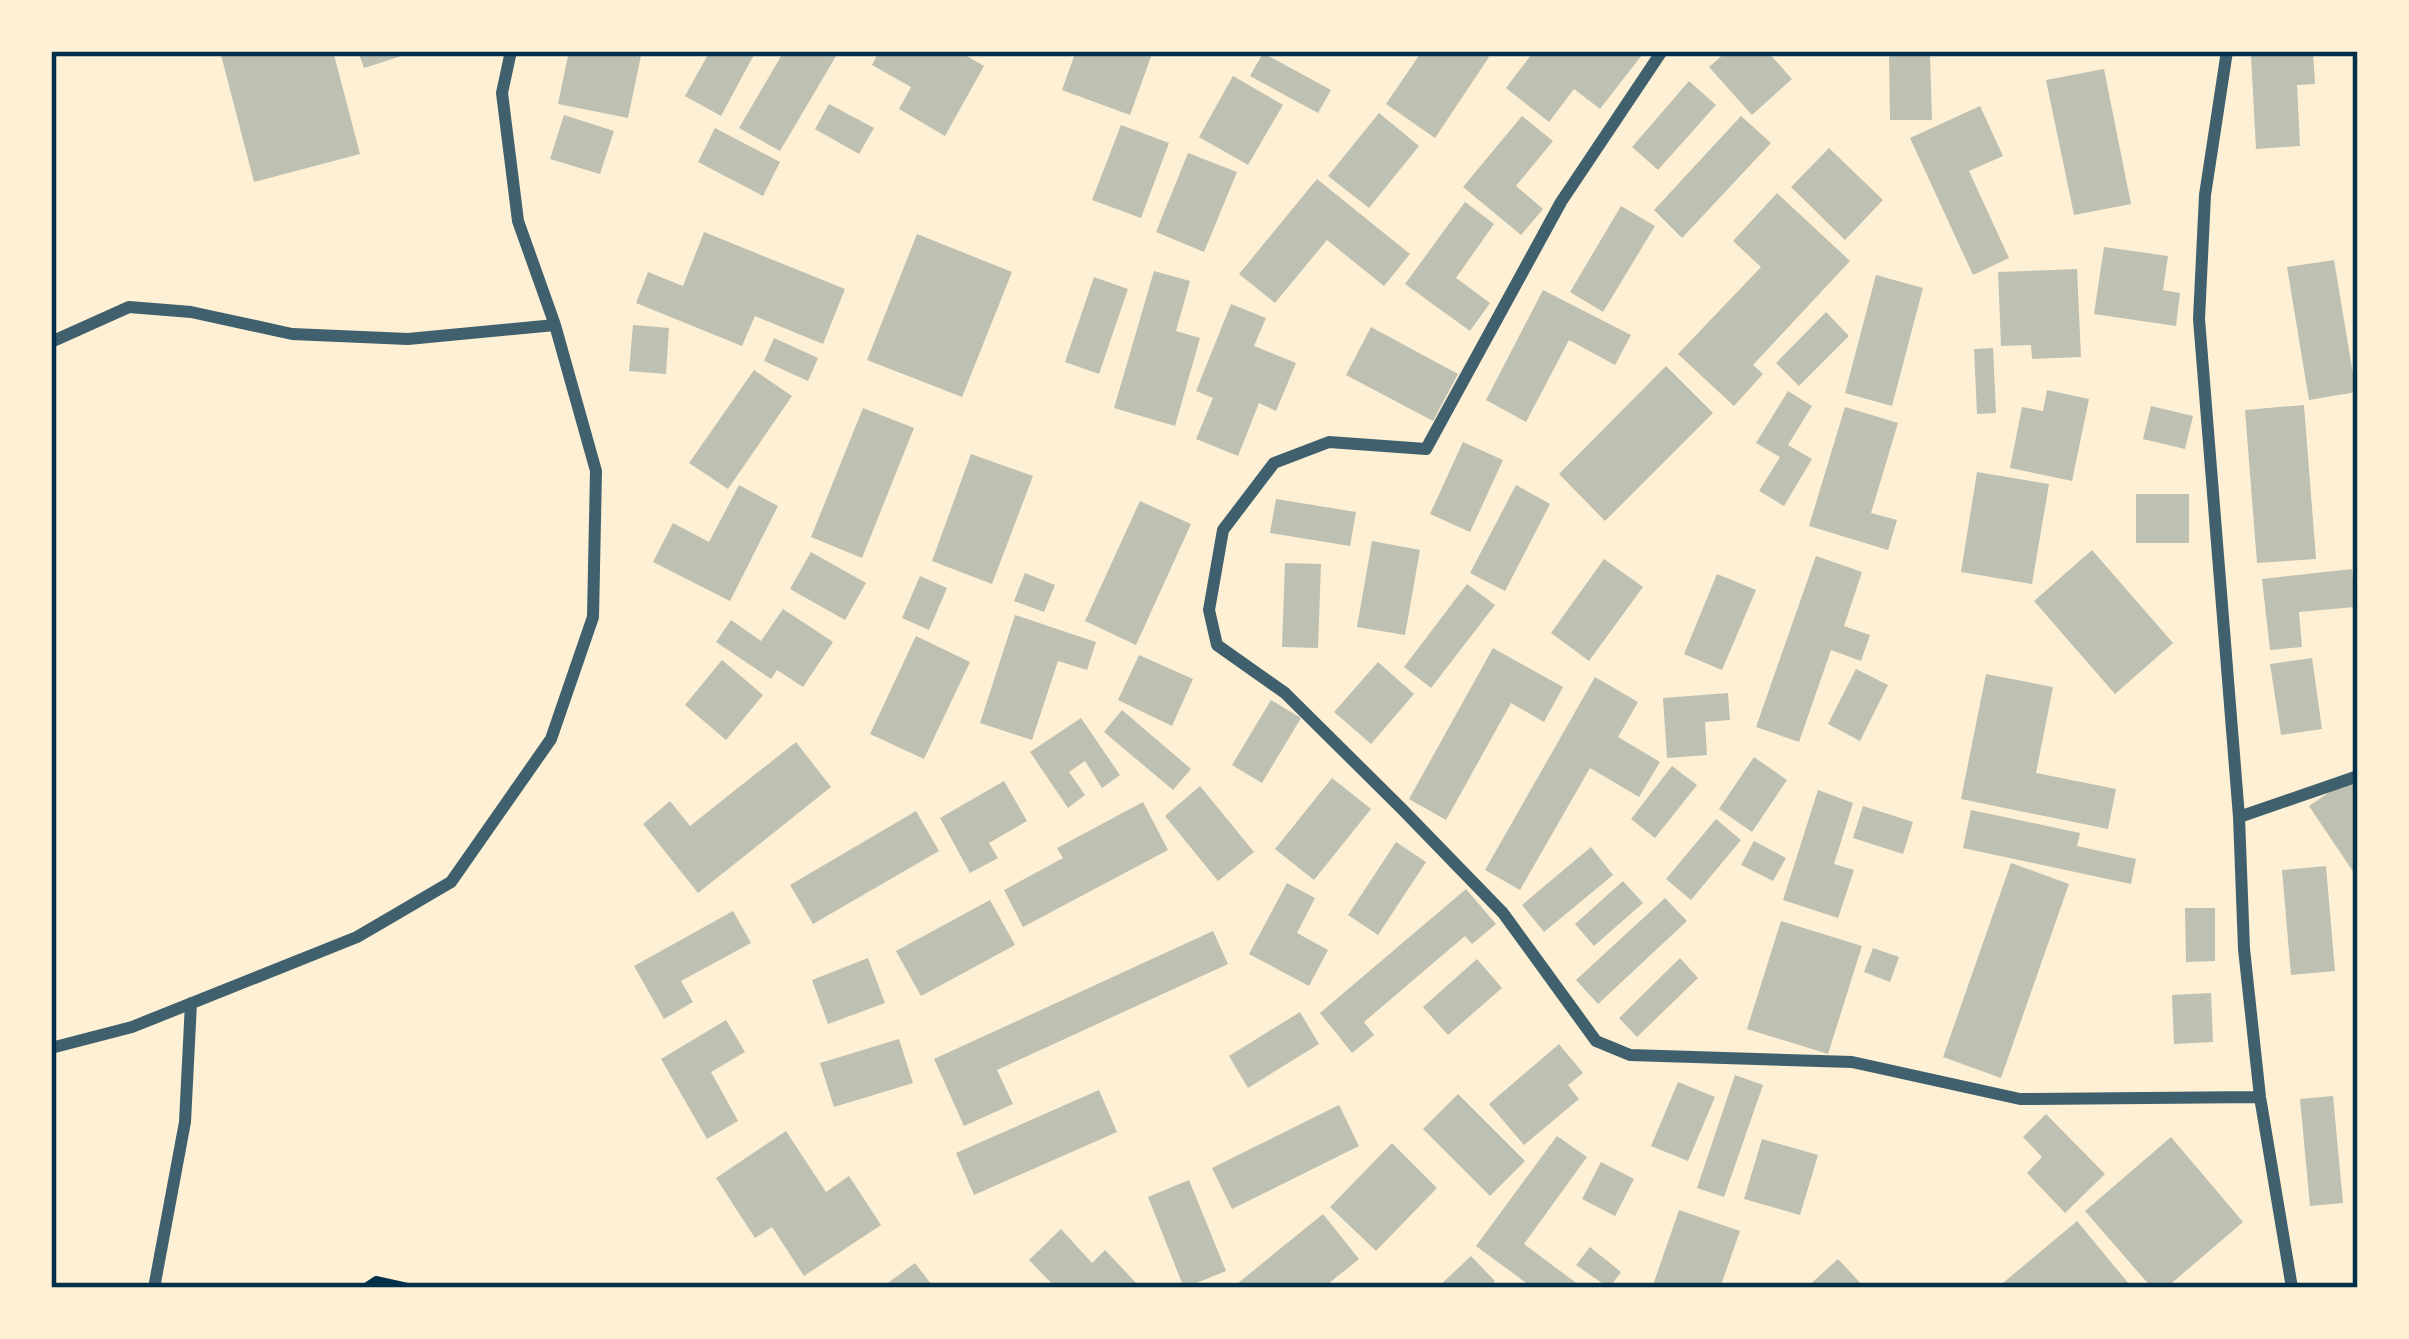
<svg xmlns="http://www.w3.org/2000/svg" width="2409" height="1339" font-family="'PT Sans',sans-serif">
<rect width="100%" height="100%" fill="#fdf0d5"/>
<!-- building -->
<path fill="#bec0b2" d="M220 51H333L360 154 254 182Z
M358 51H414V52L364 68Z
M569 51H642L628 118 558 104Z
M710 51H756L721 116 685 96Z
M784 51H839L780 151 739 128Z
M879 51H958L984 66 945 136 899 109 911 87 872 65Z
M1076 51H1153L1130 115 1062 90Z
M1422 51H1481L1489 57 1435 138 1386 104Z
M1534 51H1645L1600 109 1574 89 1549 122 1506 88Z
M1727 51H1767L1792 79 1752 115 1709 67Z
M1889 51 1930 53 1932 120H1890Z
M2264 51H2313L2315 84 2297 85 2300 146 2256 149 2251 56 2265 55Z
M1263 53 1331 90 1318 113 1250 76Z
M2104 69 2131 204 2074 215 2046 80Z
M1233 76 1283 105 1248 165 1199 137Z
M1689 81 1716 105 1658 170 1632 147Z
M829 104 874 128 859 154 815 129Z
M1980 106 2003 156 1969 171 2009 258 1973 275 1910 138Z
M1379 113 1419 146 1369 208 1328 176Z
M564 115 614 131 600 174 550 159Z
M1522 116 1553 141 1516 186 1543 209 1521 235 1463 187Z
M1741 116 1771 143 1682 238 1654 210Z
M1121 125 1169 143 1141 218 1092 200Z
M715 128 780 162 763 196 698 162Z
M1829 148 1883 200 1845 240 1791 187Z
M1188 153 1237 172 1204 252 1156 232Z
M1317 179 1410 254 1384 286 1327 240 1275 303 1239 274Z
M1777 193 1850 261 1753 365 1763 374 1734 406 1678 354 1761 267 1733 241Z
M1465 202 1494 224 1456 278 1490 303 1470 331 1405 284Z
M1621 206 1655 226 1603 312 1570 292Z
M704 232 845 289 823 344 755 316 742 346 636 303 648 272 683 286Z
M917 234 1012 272 962 397 867 360Z
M2104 247 2168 256 2163 290 2180 293 2176 326 2094 314Z
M2334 260 2356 392 2309 400 2287 267Z
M2077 269 2081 357 2032 359 2031 345 2001 346 1998 272Z
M1154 271 1190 281 1176 331 1200 338 1175 426 1114 408Z
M1876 275 1923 288 1892 406 1845 393Z
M1094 277 1128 289 1099 374 1065 362Z
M1543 290 1631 335 1615 365 1569 340 1526 422 1486 400Z
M1231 304 1266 318 1254 346 1296 363 1276 411 1259 403 1238 456 1196 439 1213 398 1196 391Z
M1826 312 1849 336 1799 386 1776 363Z
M633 325 669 328 666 374 629 371Z
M1371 327 1458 374 1433 421 1346 375Z
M774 338 818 358 808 381 764 361Z
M1993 348 1996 413 1977 414 1974 349Z
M1666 366 1713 413 1605 521 1559 474Z
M754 370 792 396 728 489 689 463Z
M2047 390 2089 399 2072 481 2010 468 2022 407 2043 411Z
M1788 391 1812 406 1788 445 1812 459 1784 506 1759 491 1780 457 1756 443Z
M2304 405 2316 559 2257 563 2245 410Z
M2151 406 2193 416 2185 449 2143 439Z
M1845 407 1898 423 1871 513 1897 520 1888 550 1809 526Z
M863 408 914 428 862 558 811 537Z
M1463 442 1503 460 1470 532 1430 514Z
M971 454 1033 476 992 584 932 561Z
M1977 472 2049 484 2032 584 1961 572Z
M739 485 778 506 730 601 653 562 673 523 709 542Z
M1516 485 1550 504 1505 591 1470 573Z
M2136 494H2189V543H2136Z
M1276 499 1356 512 1350 546 1270 533Z
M1140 501 1191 524 1136 645 1085 621Z
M1372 541 1420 550 1405 635 1357 627Z
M2092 550 2173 643 2115 694 2034 601Z
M811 552 866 583 845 620 790 589Z
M1816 556 1862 572 1844 626 1870 635 1861 661 1831 650 1799 742 1756 727Z
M1604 559 1643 587 1589 661 1551 633Z
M1285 563 1321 564 1318 648 1282 647Z
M2352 569 2355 607 2299 612 2302 647 2270 650 2262 579Z
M1025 573 1055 585 1044 612 1014 601Z
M1717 574 1756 590 1722 670 1684 654Z
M920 576 947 588 929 630 902 618Z
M1467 584 1495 605 1431 688 1404 667Z
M783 609 833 642 803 687 777 670 771 679 716 642 731 620 761 641Z
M1015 615 1096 642 1087 670 1058 661 1032 740 980 723Z
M916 636 970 662 924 759 870 734Z
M1493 648 1563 687 1544 722 1511 703 1446 820 1409 799Z
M1139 655 1193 679 1172 726 1118 700Z
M2312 658 2322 729 2281 735 2270 664Z
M722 660 763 695 726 740 685 705Z
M1378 662 1414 694 1371 744 1334 712Z
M1856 669 1888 685 1860 741 1828 724Z
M1986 674 2053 687 2036 773 2116 789 2108 829 1961 799Z
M1595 677 1638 702 1618 737 1660 762 1639 797 1590 768 1520 890 1485 870Z
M1728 693 1730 720 1705 722 1707 755 1667 758 1663 698Z
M1271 700 1301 718 1262 783 1232 765Z
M1122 710 1191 769 1173 790 1104 732Z
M1081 718 1120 775 1102 788 1085 761 1069 772 1085 795 1068 808 1030 752Z
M796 742 831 787 698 893 643 824 670 801 690 826Z
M1754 757 1787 780 1752 832 1719 809Z
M1672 766 1697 785 1655 838 1631 819Z
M1332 778 1371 809 1314 880 1275 849Z
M2349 779 2358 792V879L2309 806Z
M1004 781 1027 821 989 843 998 858 970 873 940 818Z
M1200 786 1254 852 1218 881 1165 816Z
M1818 790 1853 803 1834 864 1854 870 1838 918 1783 900Z
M1143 802 1168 850 1023 927 1004 890 1063 858 1057 848Z
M1863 806 1913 822 1903 854 1853 838Z
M1971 810 2080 833 2077 846 2136 859 2131 884 1963 848Z
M916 811 939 851 813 924 790 885Z
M1716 819 1741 840 1691 900 1666 879Z
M1754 841 1786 858 1773 881 1741 865Z
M1396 842 1426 862 1378 935 1348 915Z
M1591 847 1613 875 1544 932 1522 905Z
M2011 863 2069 884 2001 1078 1943 1057Z
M2326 866 2335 971 2291 975 2282 870Z
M1623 881 1643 903 1594 946 1575 924Z
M1287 883 1315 898 1297 933 1328 950 1309 986 1249 954Z
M1466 889 1496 924 1472 944 1465 936 1364 1022 1374 1035 1352 1053 1320 1013Z
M1665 898 1687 921 1598 1004 1576 980Z
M990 900 1015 945 921 996 896 951Z
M2185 908H2215V961L2186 962Z
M733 911 751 943 681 981 693 1002 664 1019 634 966Z
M1781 921 1862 946 1828 1054 1747 1029Z
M1213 931 1228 964 997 1070 1013 1104 964 1126 934 1059Z
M1873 948 1899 957 1890 982 1864 972Z
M868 958 885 1003 828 1024 812 980Z
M1680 958 1698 978 1637 1037 1619 1018Z
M1477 959 1502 988 1448 1035 1423 1007Z
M2211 993 2213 1042 2174 1044 2172 995Z
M1300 1012 1319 1044 1248 1088 1229 1056Z
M726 1020 745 1052 711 1072 738 1121 707 1139 661 1059Z
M899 1039 913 1083 834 1107 820 1063Z
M1559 1044 1583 1073 1568 1085 1579 1099 1524 1145 1489 1104Z
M1735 1075 1763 1085 1724 1197 1697 1188Z
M1678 1082 1715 1097 1688 1161 1651 1146Z
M1099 1090 1117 1132 974 1195 956 1153Z
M1458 1094 1525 1161 1490 1196 1423 1129Z
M2333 1096 2343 1203 2310 1206 2300 1099Z
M1339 1105 1359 1146 1232 1209 1212 1168Z
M2046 1114 2105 1174 2065 1213 2027 1173 2042 1157 2023 1137Z
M786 1131 826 1192 849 1176 881 1225 804 1276 772 1227 755 1238 716 1178Z
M1557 1136 1587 1157 1524 1244 1583 1288H1533L1476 1246Z
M2171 1137 2243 1222 2166 1288H2152L2085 1211Z
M1762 1139 1818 1155 1800 1215 1744 1199Z
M1392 1143 1437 1188 1376 1251 1330 1207Z
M1601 1162 1634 1179 1615 1216 1582 1199Z
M1189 1180 1226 1271 1184 1288 1148 1197Z
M1679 1210 1740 1231 1720 1288 1653 1285Z
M1323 1214 1359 1259 1323 1288H1232Z
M2077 1221 2129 1284 2125 1288H1997Z
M1061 1229 1092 1263 1105 1250 1141 1288H1056L1029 1260Z
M1590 1247 1621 1272 1609 1288 1576 1265Z
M1471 1256 1495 1281 1488 1288H1437Z
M1838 1259 1865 1288H1806Z
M915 1263 934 1288H881Z"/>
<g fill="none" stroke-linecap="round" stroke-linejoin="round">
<!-- path -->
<path stroke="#003049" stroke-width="8" d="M364 1288 376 1280 412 1288"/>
<!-- minor -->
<path stroke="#3f606c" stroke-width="12" d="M1662 51 1561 202 1426 449 1329 442 1274 463 1223 530 1209 610 1217 645 1285 693 1402 809 1503 913 1596 1041 1630 1055 1852 1062 2020 1099 2260 1097
M2227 51 2205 195 2199 319 2239 817 2244 949 2260 1097 2292 1288
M51 342 129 307 191 312 292 334 408 339 555 325
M2239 817 2358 776
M51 1048 132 1027 357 937 451 882 551 739 593 617 596 471 555 325 518 221 502 93 511 51
M154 1288 185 1122 191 1003"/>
</g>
<!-- border -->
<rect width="2409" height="1339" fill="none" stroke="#fdf0d5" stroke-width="108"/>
<rect x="54" y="54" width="2301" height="1231" fill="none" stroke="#003049" stroke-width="4.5"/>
</svg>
